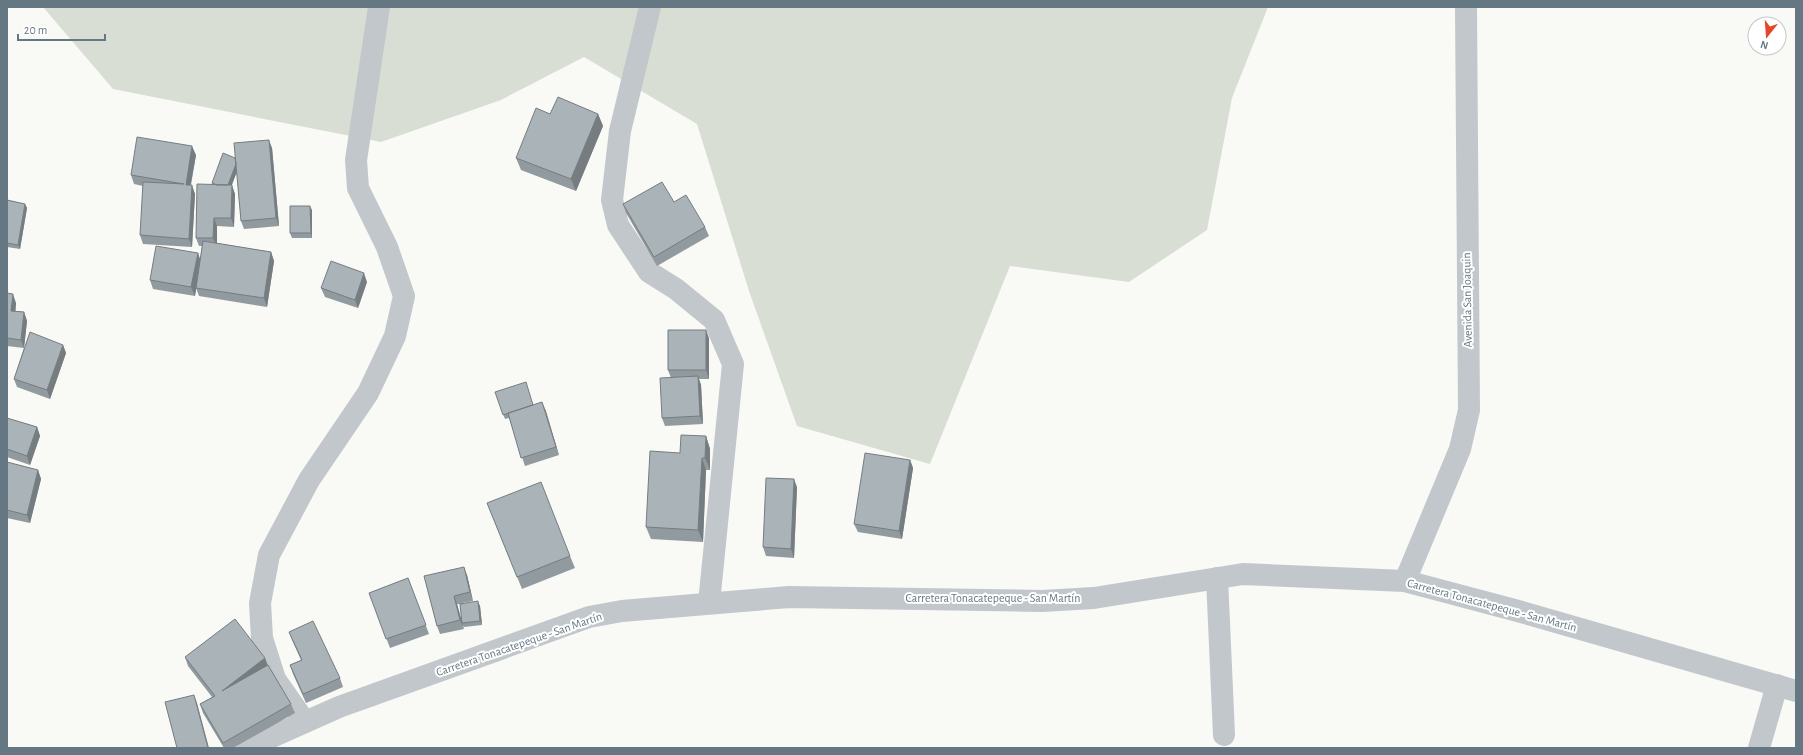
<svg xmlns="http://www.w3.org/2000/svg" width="1803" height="755" font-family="'Alegreya Sans',sans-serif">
<rect width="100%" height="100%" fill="#f9f9f6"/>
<!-- green -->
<path fill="#d9ded5" d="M43 7H1268L1232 98 1207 230 1129 282 1010 266 930 464 797 426 749 291 697 124 584 57 501 100 381 142 113 89Z"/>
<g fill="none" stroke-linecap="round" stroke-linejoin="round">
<!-- minor -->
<path stroke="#c2c7cb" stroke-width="22" d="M650 7 620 131 612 200 618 225 649 272 676 289 714 320 733 364 709 603
M1217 578 1224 735
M1405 581 1460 449 1469 410 1466 7
M305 722 275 679 262 638 260 603 269 555 309 480 368 393 395 336 404 296 387 247 358 188 356 160 379 7
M247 748 339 707 589 617 622 611 789 597 1042 601 1094 598 1243 574 1405 581 1518 611 1796 691
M1759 748 1777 685"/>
</g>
<!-- wall -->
<path fill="#919a9e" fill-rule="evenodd" d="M550 114H598L603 126 576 191 521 170 516 158Z
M272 148 279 226 244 229 241 221 237 171 231 185 235 194 234 227 217 226V243L271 252 274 261 267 307 199 296 196 288 195 296 153 289 150 280 198 253 200 260 202 246H199L196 238 213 185 212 183 235 158Z
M196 155 191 185 195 194 192 247 143 244 140 235 143 186 134 184 131 175Z
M7 200 25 204 27 208 20 249 7 247Z
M674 202 705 227 709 236 657 266 626 213 623 204Z
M312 210V238H292L290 233Z
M367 282 358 308 325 297 321 288Z
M7 293 16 303 15 311 24 312 27 321 24 348 63 345 66 353 50 399 17 387 14 379 24 348 7 346Z
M709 338V379H699L701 385 703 424 665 426 662 418 671 378 668 370Z
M495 392 533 405 542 402 559 455 525 466 509 418 505 419Z
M7 418 37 427 40 436 30 465 7 457Z
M706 436 710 449V470H706L703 542 651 539 646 527 680 453Z
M910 460 913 468 902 539 858 532 854 524Z
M7 462 38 470 41 479 30 523 7 518Z
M797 487 794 558 766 556 763 547Z
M487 503 570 556 575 568 522 589Z
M467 575 473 601 462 603 480 606 482 625 464 627 462 624 464 629 440 634 437 626 424 576ZM457 604H460L462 622Z
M408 578 429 634 390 648 369 593Z
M289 632 340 678 343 687 306 703 293 674 290 665 301 660 292 640Z
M185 657 265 658 268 665 291 704 295 713 233 748H224L203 713 200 704 212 697 188 666Z"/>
<!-- shaded-wall -->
<path fill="#767d81" d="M598 114 603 126 576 191 571 179Z
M7 124 8 127 7 140Z
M269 140 272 148 279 226 276 218Z
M192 146 196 155 189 193 186 185Z
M237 162 239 166 229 193 227 188Z
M192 185 195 194 192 247 189 239Z
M232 185 235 194 234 227 231 218Z
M25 204 27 208 20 249 18 245Z
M310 206 312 210V238L311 233Z
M214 218 217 226V247L213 238Z
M271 252 274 261 267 307 264 298Z
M198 253 201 262 195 296 191 287Z
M364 273 367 282 358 308 355 300Z
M13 294 16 303 15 319 11 311Z
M24 312 27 321 24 348 21 340Z
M706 330 709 338V379L706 370Z
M63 345 66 353 50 399 47 390Z
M698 376 701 385 703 424 700 416Z
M542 402 546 411 559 455 556 447Z
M37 427 40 436 30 465 27 456Z
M706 436 710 449V470L705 458Z
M702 458 706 470 703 542 698 530Z
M910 460 913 468 902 539 899 531Z
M38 470 41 479 30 523 27 515Z
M794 479 797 487 794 558 791 549Z
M464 567 467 575 473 601 470 592Z
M454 596 457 604 464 629 460 620Z
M478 601 480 606 482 625 480 621Z
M265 658 268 667 222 691Z
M194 695 197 703 209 748H208Z"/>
<!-- building -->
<path fill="#a9b3b8" stroke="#767d81" d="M558 97 598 114 571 179 516 158 536 108 550 114Z
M137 137 192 146 186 185H192L189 239 140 235 143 182 184 184 131 175Z
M269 140 276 218 241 221 234 143Z
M223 153 235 158 236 164 228 185H217L212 183Z
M662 182 674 202 686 195 705 227 654 257 623 204Z
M197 184 232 185 231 218H214L213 238H196Z
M7 200 25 204 18 245 7 243Z
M290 206H310L311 233H290Z
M203 241 271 252 264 298 196 288Z
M156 246 198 253 191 287 150 280Z
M331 261 364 273 355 300 321 288Z
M7 293 13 294 11 311 24 312 21 340 7 338Z
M668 330H706V370H668Z
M30 332 63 345 47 390 14 379Z
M698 376 700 416 662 418 660 378Z
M526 382 533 405 503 415 495 392Z
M542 402 556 447 521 458 508 413Z
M7 418 37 427 27 456 7 449Z
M681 435 706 436 705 458H702L698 530 646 527 650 451 680 453Z
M865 453 910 460 899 531 854 524Z
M7 462 38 470 27 515 7 510Z
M766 478 794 479 791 549 763 547Z
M541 482 570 556 517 577 487 503Z
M464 567 470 592 454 596 460 620 437 626 424 576Z
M408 578 426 625 386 639 369 593Z
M478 601 480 621 462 623 460 604Z
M235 619 265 658 222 691 268 665 291 704 223 743 200 704 215 696 185 657Z
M313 621 340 678 303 694 290 665 302 660 289 632Z
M194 695 208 748H177L165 702Z"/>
<g text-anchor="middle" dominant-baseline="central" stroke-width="4" stroke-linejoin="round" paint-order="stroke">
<!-- street labels -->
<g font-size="12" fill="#647782" stroke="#fff">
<text transform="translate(1467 300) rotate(-91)">Avenida San Joaquin</text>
<text x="993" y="598">Carretera Tonacatepeque - San Martín</text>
<text transform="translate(1492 605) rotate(15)">Carretera Tonacatepeque - San Martín</text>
<text transform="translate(519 644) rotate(-19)">Carretera Tonacatepeque - San Martín</text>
</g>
</g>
<!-- border -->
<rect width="1803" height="755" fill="none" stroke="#647782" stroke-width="16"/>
<!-- north arrow -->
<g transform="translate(1767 36) rotate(197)"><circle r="19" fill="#ffffff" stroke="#c1c9cd"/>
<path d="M0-3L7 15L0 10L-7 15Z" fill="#e5472a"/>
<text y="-6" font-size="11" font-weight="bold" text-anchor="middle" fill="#647782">N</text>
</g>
<!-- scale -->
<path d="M18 34v6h87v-6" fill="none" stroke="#647782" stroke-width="2"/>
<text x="24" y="34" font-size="12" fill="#647782" stroke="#ffffff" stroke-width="3" paint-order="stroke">20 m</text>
</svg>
